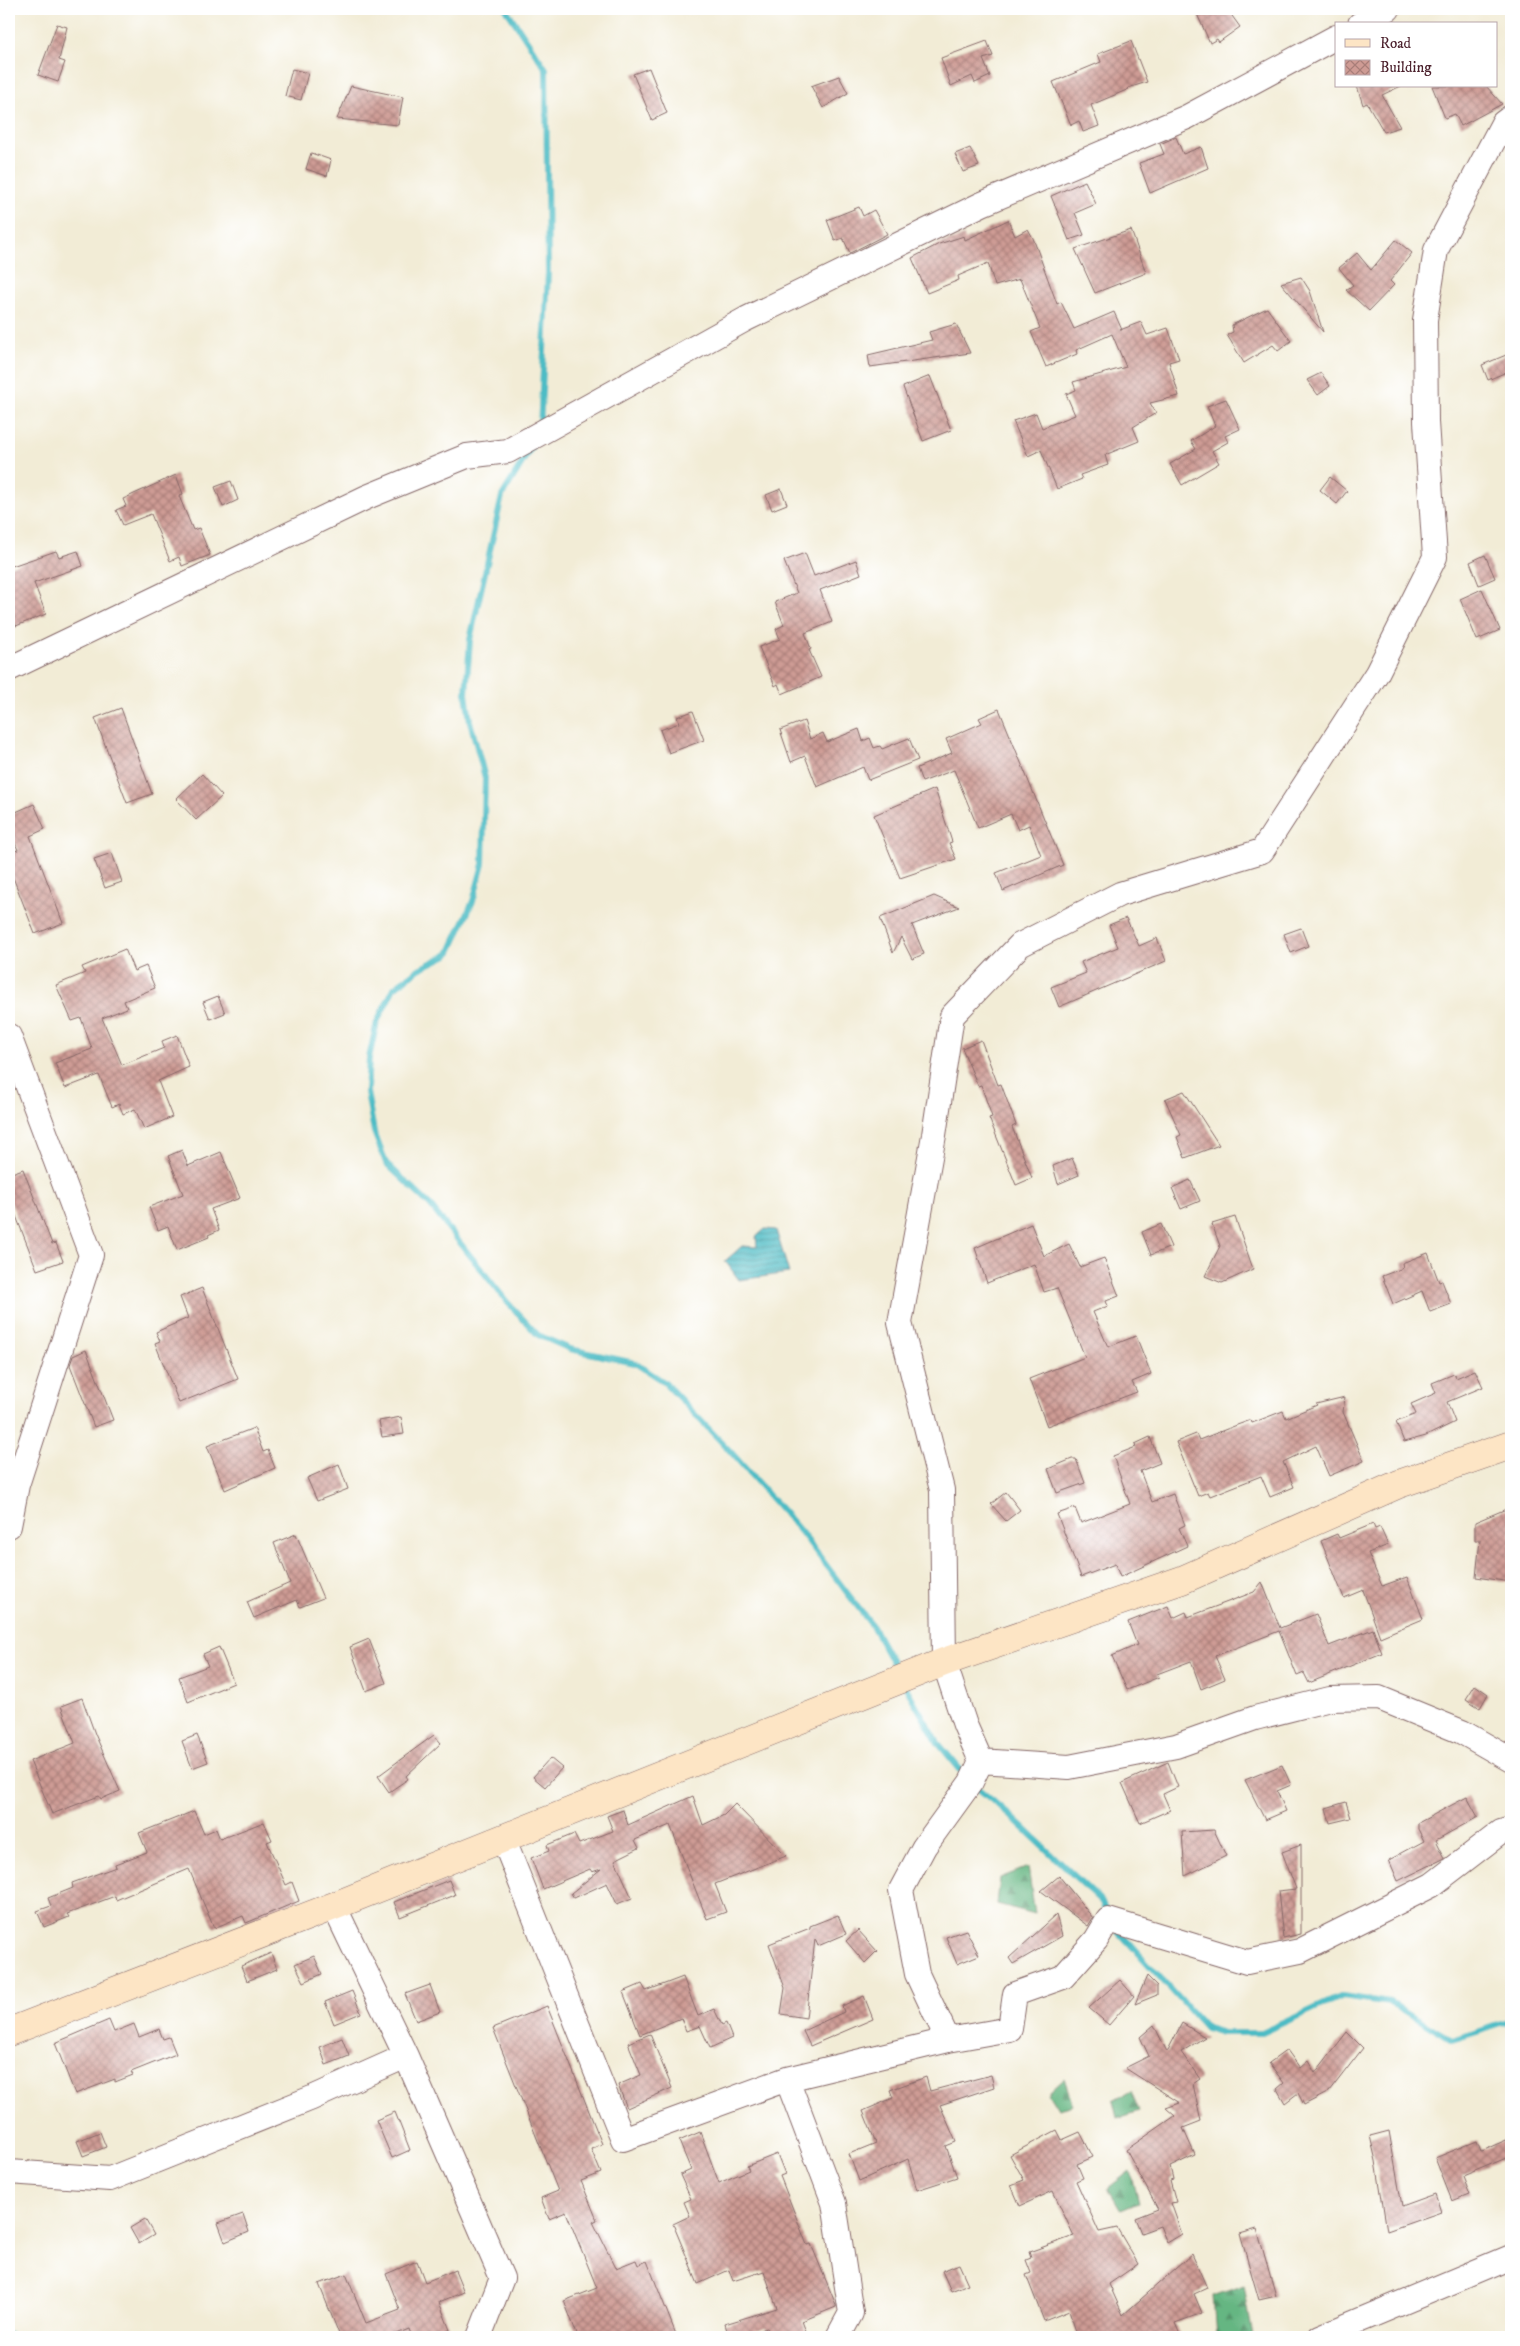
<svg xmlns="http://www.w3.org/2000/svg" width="1520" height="2346" font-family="'IM FELL DW Pica',serif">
<defs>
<pattern id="forest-firs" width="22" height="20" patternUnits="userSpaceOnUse" patternTransform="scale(1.25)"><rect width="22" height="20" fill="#65b682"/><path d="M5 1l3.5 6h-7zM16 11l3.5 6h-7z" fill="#55936b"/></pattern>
<pattern id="water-rules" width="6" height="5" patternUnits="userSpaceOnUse" patternTransform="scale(1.25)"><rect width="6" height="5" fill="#4dbcc5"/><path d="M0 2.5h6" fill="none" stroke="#4298a0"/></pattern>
<pattern id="building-cross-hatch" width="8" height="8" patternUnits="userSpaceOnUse" patternTransform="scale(1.25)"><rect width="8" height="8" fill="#ce9b94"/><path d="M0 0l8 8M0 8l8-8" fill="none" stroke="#a97e79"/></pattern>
</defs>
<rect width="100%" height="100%" fill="#fff"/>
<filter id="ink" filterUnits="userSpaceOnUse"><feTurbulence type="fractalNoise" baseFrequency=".02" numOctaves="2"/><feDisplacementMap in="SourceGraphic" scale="10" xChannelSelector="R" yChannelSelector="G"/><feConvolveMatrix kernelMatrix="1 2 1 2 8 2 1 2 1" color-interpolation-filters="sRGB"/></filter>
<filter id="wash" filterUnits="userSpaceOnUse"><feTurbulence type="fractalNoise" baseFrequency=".0096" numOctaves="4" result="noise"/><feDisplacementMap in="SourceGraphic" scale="20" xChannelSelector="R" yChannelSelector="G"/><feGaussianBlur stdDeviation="1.12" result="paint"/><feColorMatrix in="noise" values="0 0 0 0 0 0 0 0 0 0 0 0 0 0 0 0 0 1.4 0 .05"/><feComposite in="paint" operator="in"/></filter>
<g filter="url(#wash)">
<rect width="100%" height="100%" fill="#f2ecd6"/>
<!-- forest -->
<path fill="url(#forest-firs)" stroke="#586a56" d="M1028 1867 1035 1914 997 1904 1000 1878Z
M1064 2078 1073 2105 1058 2109 1048 2093Z
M1131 2091 1139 2111 1117 2118 1113 2101Z
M1130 2171 1138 2203 1121 2210 1108 2188Z
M1244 2285 1253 2337H1216L1213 2296Z"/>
<!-- water -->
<path fill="url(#water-rules)" stroke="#4c6e78" d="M765 1229 776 1230 789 1273 739 1280 725 1261 742 1246 757 1247 756 1237Z"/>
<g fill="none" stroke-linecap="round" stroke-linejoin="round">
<!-- stream -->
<path stroke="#4dbcc5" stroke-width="6" d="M506 9 546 69 548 273 540 428
M531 448 502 496 470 640 466 694 470 721 485 778 483 864 473 901 449 954 419 969 394 988 377 1022 369 1058 367 1092 374 1132 386 1163 429 1204 508 1303 538 1335 570 1349 635 1363 664 1382 730 1451 801 1532 873 1627 898 1673
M904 1684 938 1743 968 1779
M975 1786 1011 1816 1102 1902 1107 1917
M1119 1932 1206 2028 1223 2033H1261L1342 1996 1391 2003 1452 2040 1511 2021
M9 2335 11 2337"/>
</g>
<g id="blocks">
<!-- building -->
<path fill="url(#building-cross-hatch)" d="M1210 9H1227L1240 27 1219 42 1217 39 1210 43 1197 14Z
M57 24 67 27 59 60 65 62 58 82 38 75Z
M987 41 993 56 983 59 990 76 975 83 972 76 951 86 941 58Z
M1131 41 1147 82 1128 88 1129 89 1091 105 1099 126 1083 132 1079 121 1071 125 1053 82 1101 62 1098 54Z
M649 68 667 113 652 120 633 74Z
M292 69 308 73 301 100 285 96Z
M839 76 848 93 823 108 811 86Z
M351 86 403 97 398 125 337 119Z
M1357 86H1401L1382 95 1400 127 1384 132 1367 103 1363 105Z
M1432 86H1486L1502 104 1461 126 1455 114 1445 118Z
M1176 137 1183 154 1201 147 1208 168 1150 193 1139 163 1164 154 1160 144Z
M970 148 979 166 963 172 955 154Z
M311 153 331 160 327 176 306 169Z
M1085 181 1096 204 1075 213 1084 235 1069 240 1051 196Z
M859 207 863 216 874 210 887 234 850 253 843 238 835 241 827 220Z
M1008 220 1015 236 1028 229 1033 238 1057 304 1061 302 1074 329 1114 312 1122 330H1120L1141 322 1147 335 1168 328 1179 359 1169 362 1179 396 1150 403 1156 413 1133 427 1139 441 1105 455 1108 465 1080 475 1082 479 1057 489 1041 450 1028 456 1013 421 1036 413 1042 428 1075 415 1066 394 1076 390 1073 382 1126 367 1112 334 1076 350 1077 354 1046 367 1031 332 1040 328 1020 279 995 286 988 263 958 276 959 280 927 293 912 258 939 244 964 236 965 240Z
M1131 230 1146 273 1095 293 1075 249Z
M1396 240 1412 253 1390 281 1394 285 1369 311 1346 290 1353 285 1339 268 1357 253 1371 270Z
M1301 277 1310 291 1323 332 1281 283Z
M1267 308 1291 341 1278 351 1273 345 1244 363 1227 335 1233 332 1232 325Z
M956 324 970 353 870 367 868 355 932 340 929 332Z
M1511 353V370L1488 380 1482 365Z
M1321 373 1330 386 1318 395 1307 380Z
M930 376 951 430 923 441 903 387Z
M1226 399 1240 429 1225 436 1228 442 1212 451 1219 463 1182 485 1170 464 1196 449 1191 441 1215 426 1207 406Z
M176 475 183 494 179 496 193 530 199 528 210 555 182 566 179 557 170 561 151 514 123 525 116 510 126 506 123 499Z
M1330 477 1347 491 1337 504 1320 490Z
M231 481 238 500 223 507 215 487Z
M781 489 787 504 772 510 766 495Z
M56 551 59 557 78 551 83 566 34 583 46 614 16 626 9 610V567Z
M805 553 814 576 856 560 861 574 820 590 832 622 805 633 811 649 809 650 821 677 782 694 778 684 775 686 759 647 780 639 776 629 784 625 775 602 797 593 784 561Z
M1485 555 1495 578 1479 585 1470 562Z
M1482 589 1500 630 1477 640 1460 599Z
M121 708 152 794 127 803 95 718Z
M999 709 1063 865 1003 891 996 873 1041 855 1029 825 1018 830 1011 814 978 828 954 770 922 782 917 768 952 753 946 739 982 723 979 718Z
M693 711 704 740 669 753 660 730 679 723 677 717Z
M804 721 810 739 823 733 827 742 859 729 863 741 870 738 874 748 880 746 882 749 909 738 918 760 868 780 863 767 817 787 805 756 791 762 780 730Z
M202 774 222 796 196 820 176 799Z
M935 789 952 842 949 843 956 859 900 878 874 815Z
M34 804 45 829 30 836 63 923 35 934 9 867V853L18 850 9 829V815Z
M112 853 122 882 105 888 94 859Z
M934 896 959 907 912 925 924 954 912 959 901 937 893 953 880 918Z
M1126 918 1139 946 1157 938 1166 961 1059 1007 1051 987 1086 973 1081 962 1118 947 1109 925Z
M1301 928 1308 946 1291 953 1284 934Z
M125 949 134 971 146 966 155 988 124 1001 127 1008 102 1018 122 1065 164 1048 162 1041 177 1035 189 1067 158 1081 172 1117 144 1129 135 1109 123 1114 119 1104 112 1107 99 1075 65 1088 55 1063 92 1049 81 1018 72 1021 56 985 85 973 82 967Z
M218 996 225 1013 210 1019 203 1002Z
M981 1040 998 1085 1001 1084 1016 1125 1012 1127 1032 1178 1016 1185 989 1118 992 1117 981 1085 978 1086 962 1048Z
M1184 1091 1219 1145 1185 1158 1177 1137 1181 1135 1165 1099Z
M182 1150 188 1166 221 1152 240 1198 211 1209 219 1230 208 1235 209 1237 177 1250 168 1226 158 1230 149 1207 183 1194 168 1156Z
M1072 1158 1079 1175 1058 1184 1053 1166Z
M23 1169 52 1244 56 1243 63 1261 37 1270 9 1198V1174Z
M1190 1180 1200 1201 1181 1209 1172 1188Z
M1235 1217 1253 1269 1222 1283 1205 1276 1220 1246 1212 1224Z
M1031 1224 1044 1256 1069 1244 1080 1267 1104 1258 1119 1296 1106 1301 1108 1306 1093 1312 1108 1347 1136 1336 1151 1374 1132 1382 1137 1392 1047 1426 1029 1379 1085 1357 1057 1288 1044 1292 1034 1264 987 1283 975 1248Z
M1161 1224 1171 1247 1151 1255 1142 1232Z
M1428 1253 1439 1282 1442 1281 1451 1304 1430 1312 1422 1291 1393 1304 1382 1276 1403 1268 1402 1263Z
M202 1288 238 1379 179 1403 155 1343 160 1341 156 1332 188 1318 180 1297Z
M86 1350 113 1420 94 1427 70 1365 73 1356Z
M1475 1370 1483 1387 1447 1402 1455 1422 1426 1436 1404 1442 1396 1422 1416 1414 1411 1404 1436 1393 1432 1383 1454 1374 1456 1378Z
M1345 1397 1343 1412 1364 1461 1329 1476 1316 1446 1283 1462 1294 1487 1270 1497 1261 1476 1210 1496 1208 1492 1198 1496 1176 1442 1196 1434 1199 1440 1237 1425 1251 1420 1252 1423 1283 1411 1286 1418 1317 1405 1316 1404Z
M401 1417 404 1434 382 1437 379 1421Z
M254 1428 263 1452 268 1450 275 1468 225 1490 207 1446Z
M1150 1437 1160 1463 1140 1471 1152 1502 1173 1494 1185 1525 1179 1528 1187 1546 1120 1577 1115 1564 1081 1577 1057 1514 1075 1508 1081 1523 1130 1504 1113 1456 1136 1447 1135 1444Z
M1072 1459H1076L1085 1483 1057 1493 1048 1469Z
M339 1464 348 1489 317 1501 307 1478Z
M1006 1492 1020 1510 1006 1521 991 1504Z
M1511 1507V1582L1476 1577 1480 1540H1475V1522Z
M1373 1524 1375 1529 1380 1527 1388 1545 1368 1553 1382 1586 1407 1577 1423 1619 1380 1637 1363 1590 1344 1598 1321 1541 1337 1534 1339 1538Z
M296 1534 323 1598 300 1607 297 1600 254 1618 247 1602 290 1583 274 1543Z
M1262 1582 1280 1628 1316 1614 1329 1646 1373 1629 1382 1653 1309 1683 1304 1673 1297 1676 1279 1631 1215 1656 1225 1679 1201 1689 1191 1661 1157 1674 1159 1677 1127 1690 1112 1656 1137 1645 1128 1622 1168 1606 1173 1618 1186 1612 1188 1617 1254 1592Z
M369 1639 386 1683 366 1691 350 1647Z
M219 1647 234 1683 188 1702 179 1677 208 1666 203 1654Z
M1475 1685 1488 1694 1480 1708 1466 1699Z
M82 1698 95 1734 120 1791 101 1799 99 1796 52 1814 30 1761 75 1743 61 1706Z
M197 1735 208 1762 192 1768 182 1741Z
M434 1735 441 1743 406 1776 408 1779 389 1792 378 1776Z
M550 1758 562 1768 545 1787 533 1777Z
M1168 1762 1178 1787 1163 1794 1170 1810 1140 1823 1122 1783Z
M1282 1765 1291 1785 1277 1791 1286 1811 1265 1820 1245 1780Z
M693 1796 703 1825 724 1815 735 1804 786 1856 715 1884 726 1912 707 1919 670 1825 635 1840 639 1848 615 1860 632 1898 617 1904 607 1883 574 1898 571 1893 601 1869 592 1872 590 1869 543 1889 531 1858 549 1851 547 1845 574 1834 579 1844 613 1831 607 1816 623 1810 628 1825Z
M1467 1797 1478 1817 1436 1840 1445 1858 1398 1881 1389 1860 1424 1841 1418 1829V1823Z
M1346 1802 1351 1818 1330 1823 1326 1808Z
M194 1811 204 1834 216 1829 220 1839 264 1822 272 1840 267 1842 286 1885 292 1882 299 1901 246 1923 243 1916 214 1928 189 1869 116 1900 115 1896 67 1914 69 1917 44 1927 37 1911 51 1906 48 1898 73 1888 72 1883 116 1867 115 1864 147 1852 139 1833Z
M1214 1830 1226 1856 1185 1876 1182 1832Z
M1301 1845V1934L1283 1938 1278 1891 1296 1889 1282 1852Z
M1059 1876 1093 1918 1088 1926 1041 1891Z
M449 1880 455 1895 400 1917 394 1902Z
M838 1915 846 1934 818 1946 815 1939 806 2018 781 2014 785 1988 769 1944 810 1928V1926Z
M1056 1915 1062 1936 1013 1964 1009 1958Z
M858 1930 877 1951 865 1963 846 1941Z
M966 1930 979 1955 957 1964 946 1937Z
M271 1953 277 1969 247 1981 241 1966Z
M314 1956 322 1974 304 1982 295 1964Z
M1147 1976 1157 1986V1995L1135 2004Z
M683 1977 698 2016 714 2009 722 2025 726 2023 732 2038 710 2048 700 2026 686 2031 681 2018 640 2035 623 1992 642 1984 646 1991Z
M1120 1980 1134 1996 1109 2025 1089 2008Z
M430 1985 440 2012 416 2021 405 1994Z
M352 1991 361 2013 334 2024 325 2002Z
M864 1996 873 2019 810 2046 803 2031 844 2012 842 2006Z
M547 2006 602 2144 591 2149 601 2173 581 2181 597 2220 593 2222 616 2268 636 2260 638 2265 647 2261 677 2337H578L564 2301 597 2288 566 2212 549 2219 541 2198 558 2191 493 2028Z
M109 2020 114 2032 134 2024 139 2037 159 2029 163 2039 169 2037 176 2054 131 2072 133 2075 115 2082V2079L75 2094 55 2043Z
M1182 2023 1205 2037 1181 2052 1200 2079 1193 2084 1201 2121 1183 2128 1195 2155 1170 2167 1173 2179 1170 2180 1176 2202 1171 2203 1182 2234 1167 2243 1160 2226 1141 2233 1135 2218 1158 2209 1126 2150 1175 2116 1166 2108 1180 2103 1125 2068 1149 2056 1140 2037 1154 2025 1167 2052Z
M1347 2032 1363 2048 1329 2092 1304 2105 1298 2093 1285 2103 1277 2089 1284 2083 1269 2063 1287 2050 1300 2068 1308 2061 1315 2073Z
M650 2034 672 2088 627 2108 618 2085 641 2075 628 2043Z
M342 2038 349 2056 326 2065 320 2047Z
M991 2075 994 2087 940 2105 956 2142 946 2146 957 2177 917 2190 908 2159 859 2181 849 2154 876 2143 863 2111 893 2098 890 2090 926 2077 930 2091Z
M395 2112 410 2150 392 2158 376 2120Z
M1057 2130 1062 2140 1080 2132 1093 2157 1077 2164 1083 2178 1076 2181 1099 2232 1117 2228 1138 2264 1109 2284 1123 2315 1192 2254 1207 2288 1194 2294 1202 2313 1175 2323 1181 2337H1078L1069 2311 1044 2321 1026 2275 1031 2273 1026 2260 1031 2258 1029 2252 1074 2236 1053 2191 1020 2206 1011 2185 1024 2180 1010 2155Z
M1389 2131 1402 2206 1435 2194 1441 2212 1387 2231 1376 2161 1370 2136Z
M100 2132 106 2147 83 2156 77 2141Z
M700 2132 719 2183 749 2170 747 2166 777 2154 785 2174 780 2176 807 2245 811 2244 836 2305V2307L802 2321 808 2337H771L767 2328 737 2337H729L725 2324 777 2308 764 2271 733 2281 729 2270 698 2284 673 2224 690 2216 684 2202 691 2199 680 2175 691 2170 679 2141Z
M1511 2138V2156L1463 2176 1470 2194 1452 2201 1435 2158 1477 2141 1481 2151Z
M243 2214 249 2232 225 2242 218 2223Z
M145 2219 154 2235 139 2244 130 2228Z
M1257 2229 1276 2296 1259 2300 1240 2234Z
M417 2261 425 2282 455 2270 464 2292 439 2302 450 2330 431 2337 428 2332 412 2337 409 2329 389 2337H334L339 2334 319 2284 346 2274 366 2323 400 2310 386 2274Z
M959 2264 968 2284 951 2291 942 2271Z"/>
</g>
</g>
<g filter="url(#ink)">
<use href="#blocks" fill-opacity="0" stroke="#856767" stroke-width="1"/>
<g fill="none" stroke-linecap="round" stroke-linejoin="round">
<defs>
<path id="street" d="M1360 24 1388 9
M9 669 367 497 467 456 508 451 746 319 982 204 1187 117 1336 37
M9 1036 91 1255 17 1485 9 1526
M981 1761 1069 1767 1176 1746 1255 1718 1330 1699 1379 1698 1462 1732 1511 1760
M503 1838 623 2139 787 2079 948 2040 1010 2029 1015 1994 1063 1977 1096 1940 1108 1920 1247 1962 1300 1951 1432 1885 1501 1832 1511 1829
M334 1906 406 2056 502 2278 479 2337
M948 2040 917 1974 901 1890 924 1847 971 1782 981 1761 965 1725 944 1662 942 1490 900 1323 934 1135 952 1016 1020 945 1120 894 1262 851 1377 673 1435 557 1426 422 1425 320 1436 250 1503 123 1511 117
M787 2079 834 2203 851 2313 838 2337
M9 2172 110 2179 312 2098 406 2056
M1320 2337 1511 2257"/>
<path id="secondary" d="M9 2032 334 1906 944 1662 1182 1580 1399 1484 1511 1445"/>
</defs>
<!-- street casing -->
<use href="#street" stroke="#856767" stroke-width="26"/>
<!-- secondary casing -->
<use href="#secondary" stroke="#856767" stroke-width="29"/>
<!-- street -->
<use href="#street" stroke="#fff" stroke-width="24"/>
<!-- secondary -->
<use href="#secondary" stroke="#fde5c5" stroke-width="28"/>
</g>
</g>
<!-- margin -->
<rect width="1520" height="2346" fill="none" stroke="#fff" stroke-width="30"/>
<!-- legend -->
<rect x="1335" y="22" width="162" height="65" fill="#ffffff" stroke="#b7a5aa"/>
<rect x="1345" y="39" width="25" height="8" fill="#fde5c5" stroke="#b7a5aa"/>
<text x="1380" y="48" font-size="15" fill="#4a1f2b">Road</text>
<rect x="1345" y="60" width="25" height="15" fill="url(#building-cross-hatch)" stroke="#b7a5aa"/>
<text x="1380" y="72" font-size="15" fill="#4a1f2b">Building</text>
</svg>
